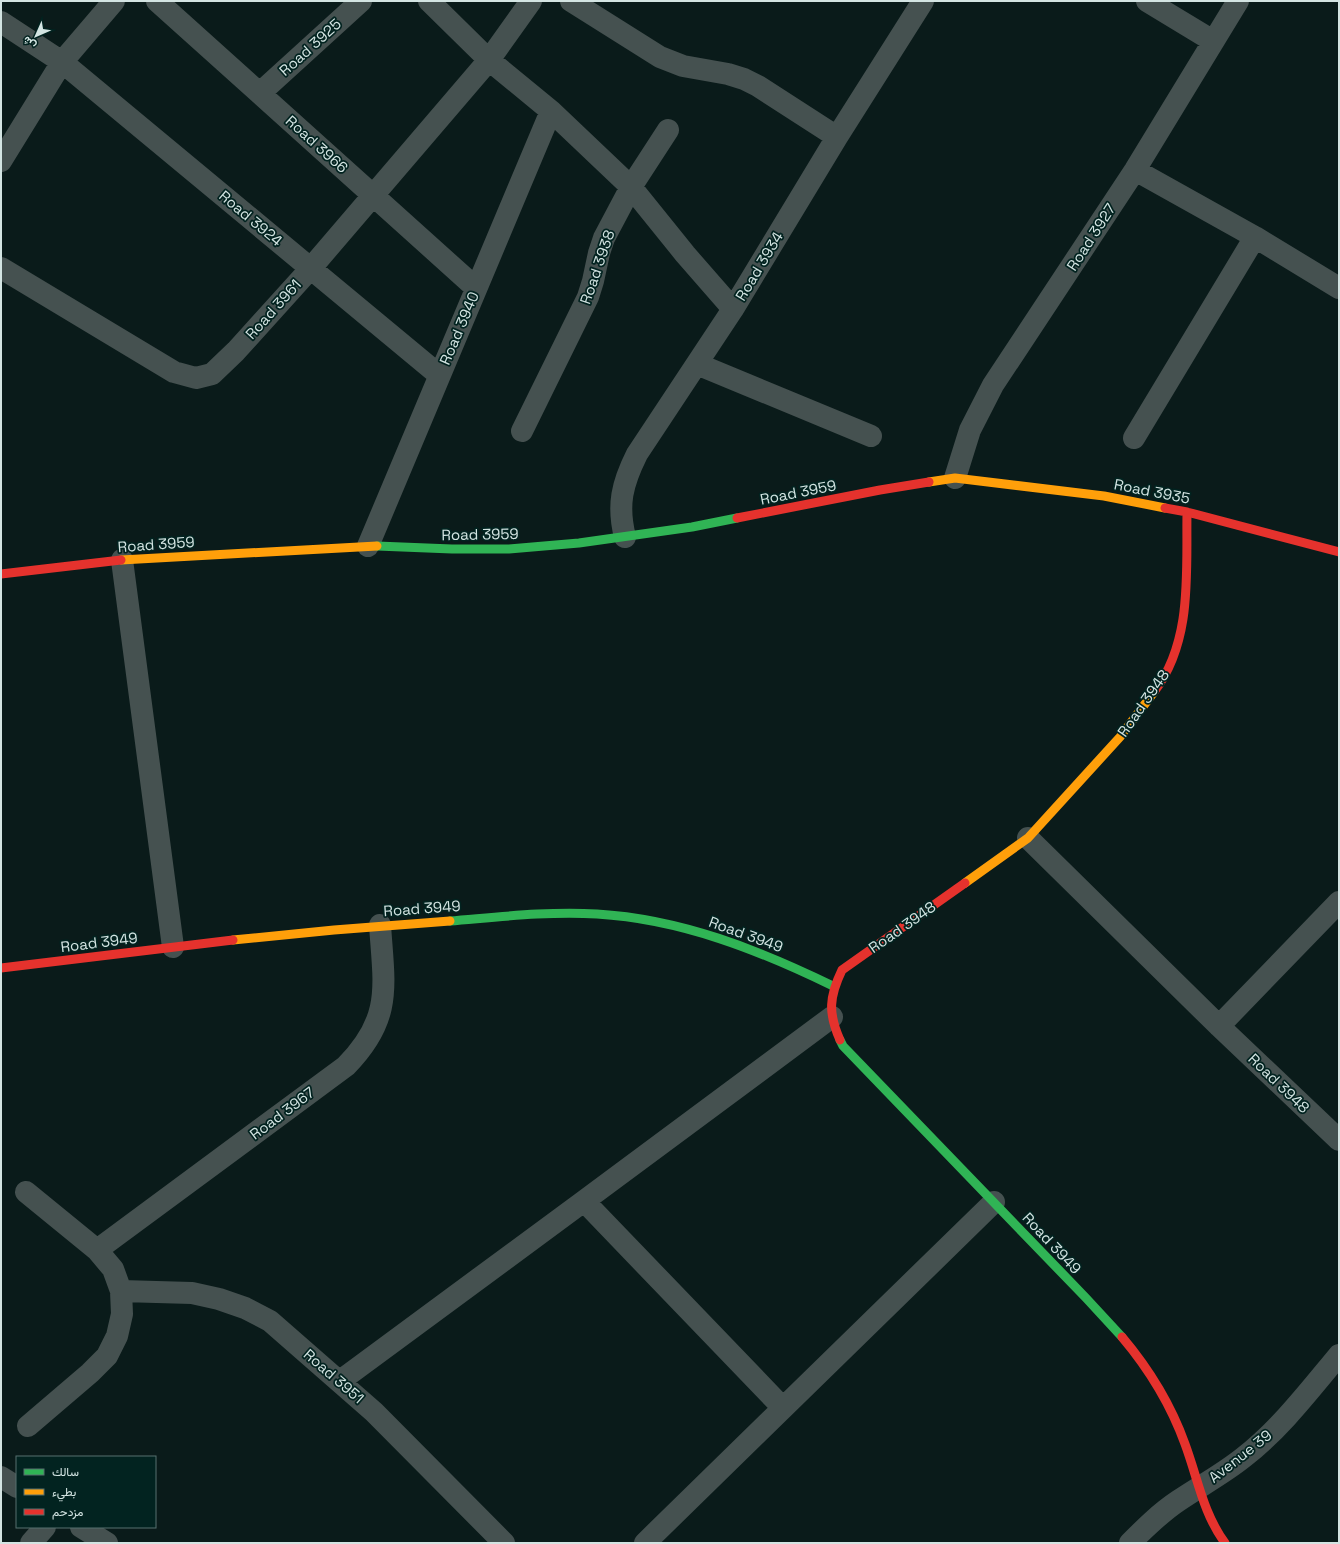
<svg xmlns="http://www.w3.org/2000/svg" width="1340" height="1544" font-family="'Space Grotesk',Vazirmatn,sans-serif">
<rect width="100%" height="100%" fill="#0a1b1a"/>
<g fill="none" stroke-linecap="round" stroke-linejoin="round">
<!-- street -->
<path stroke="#455150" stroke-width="22" d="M157 1 476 288
M429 1 489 60 551 111 631 187 685 254 733 309
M571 1 660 57 683 66 728 74 744 79 758 86 837 137
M1147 1 1213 41
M1 22 62 62 439 375
M260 93 361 1
M1 161 62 62 114 1
M1135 170 1255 237 1339 288
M1 268 174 372 196 378 212 374 236 351 311 268 489 60 531 1
M697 364 871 436
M522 431 588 297 593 281 599 253 604 238 631 187 668 130
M1134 438 1255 237
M955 478 970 430 993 385 1135 170 1238 1
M625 537C617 505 622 484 637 454L733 309 837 137 923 1
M368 546 551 111
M122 560 173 947
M1028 838 1219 1026 1339 1140
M1219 1026 1339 902
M26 1192 97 1250 113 1269 121 1291 122 1314 117 1336 107 1356 90 1373 28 1426
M584 1201 832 1017
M97 1250 346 1066C393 1018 384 986 380 925
M121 1291 192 1293 219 1299 245 1308 270 1321 374 1412 504 1543
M340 1381 584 1201 783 1408
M1 1477 17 1487
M81 1527 107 1543
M31 1543 45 1527
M645 1543 994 1202
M1130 1543C1145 1528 1160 1513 1178 1501 1200 1486 1223 1474 1244 1457 1280 1429 1309 1391 1339 1355"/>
<!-- fast -->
<path stroke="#30b455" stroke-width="9" d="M377 546 452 549H509L579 543 692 527 737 518
M450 921C499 917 548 911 597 914 681 919 759 950 833 986
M840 1040 843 1046 1086 1298 1122 1337"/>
<!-- slow -->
<path stroke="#ff9f0a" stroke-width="9" d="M929 482 955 478 1104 496 1165 508
M121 560 377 546
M965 883 1028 838 1120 737 1154 692
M233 940 334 930 450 921"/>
<!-- jam -->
<path stroke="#e5322d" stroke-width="9" d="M1165 508 1187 512 1339 552
M737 518 880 490 929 482
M1 574 121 560
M1154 692C1193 641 1186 572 1187 512
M1 968 233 940
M840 1040C828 1013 829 997 842 970L965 883
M1122 1337C1149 1369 1171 1405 1185 1444 1198 1479 1203 1513 1225 1543"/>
</g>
<g text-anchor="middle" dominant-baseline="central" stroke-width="3.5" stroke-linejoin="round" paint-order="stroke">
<!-- street labels -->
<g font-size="15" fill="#d3e4e2" stroke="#022320">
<text transform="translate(310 47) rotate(-42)">Road 3925</text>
<text transform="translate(317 144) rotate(42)">Road 3966</text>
<text transform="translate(251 218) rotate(40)">Road 3924</text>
<text transform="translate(1091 237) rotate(-57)">Road 3927</text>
<text transform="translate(759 266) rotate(-59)">Road 3934</text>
<text transform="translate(597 267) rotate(-71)">Road 3938</text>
<text transform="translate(273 309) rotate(-48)">Road 3961</text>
<text transform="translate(459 328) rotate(-67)">Road 3940</text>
<text transform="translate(1152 491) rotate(11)">Road 3935</text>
<text transform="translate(798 492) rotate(-11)">Road 3959</text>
<text transform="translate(480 534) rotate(-1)">Road 3959</text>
<text transform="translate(156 544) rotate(-4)">Road 3959</text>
<text transform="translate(1143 703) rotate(-55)">Road 3948</text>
<text transform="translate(422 908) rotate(-4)">Road 3949</text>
<text transform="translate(902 927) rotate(-35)">Road 3948</text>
<text transform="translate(746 934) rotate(20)">Road 3949</text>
<text transform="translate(99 942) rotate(-7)">Road 3949</text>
<text transform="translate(1279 1083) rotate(44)">Road 3948</text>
<text transform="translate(282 1113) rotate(-37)">Road 3967</text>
<text transform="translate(1052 1243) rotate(47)">Road 3949</text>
<text transform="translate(334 1376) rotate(41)">Road 3951</text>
<text transform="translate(1240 1456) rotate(-38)">Avenue 39</text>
</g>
</g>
<!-- border -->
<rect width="1340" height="1544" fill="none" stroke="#d3e4e2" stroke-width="4"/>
<!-- legend -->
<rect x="16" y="1456" width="140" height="72" fill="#022320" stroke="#56706e"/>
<rect x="24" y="1469" width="20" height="6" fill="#30b455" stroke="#56706e"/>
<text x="52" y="1476" font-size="12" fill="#d3e4e2">سالك</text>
<rect x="24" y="1489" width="20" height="6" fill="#ff9f0a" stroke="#56706e"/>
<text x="52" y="1496" font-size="12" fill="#d3e4e2">بطيء</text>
<rect x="24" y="1509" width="20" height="6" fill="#e5322d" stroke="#56706e"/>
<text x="52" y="1516" font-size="12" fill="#d3e4e2">مزدحم</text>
<!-- north arrow -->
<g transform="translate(36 36) rotate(225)" stroke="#022320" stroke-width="3" paint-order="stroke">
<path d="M0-3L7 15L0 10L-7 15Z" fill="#d3e4e2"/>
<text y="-6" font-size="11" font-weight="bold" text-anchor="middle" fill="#d3e4e2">ش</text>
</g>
</svg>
